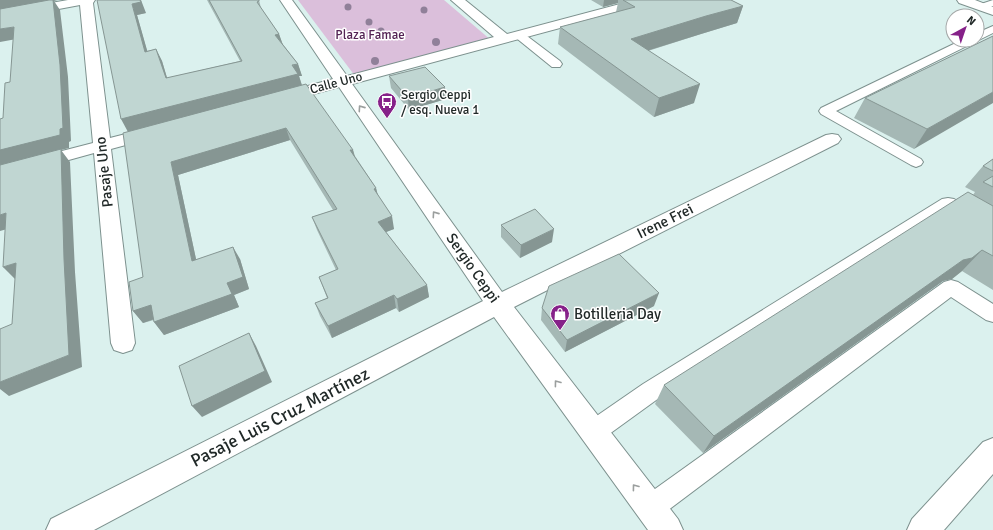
<svg xmlns="http://www.w3.org/2000/svg" width="993" height="530" font-family="Signika,sans-serif">
<rect width="100%" height="100%" fill="#dbf1ee"/>
<!-- green -->
<path fill="#dbbfdb" d="M298 0H444L492 41 355 76Z"/>
<g fill="none" stroke-linecap="round" stroke-linejoin="round">
<defs>
<path id="lane" d="M993 0V6L982 10 977 7 978 5Z
M993 26V33L836 111 921 159 923 162 921 165 916 167 911 165 821 114 819 111 821 108 962 40H977V33Z
M519 32 523 33 560 61 562 64 560 67H552L515 37 513 35Z
M948 198 954 199 993 221V235L987 233 948 210 659 398 601 440 593 443 585 440 582 432 585 424 643 384 942 199Z
M951 280 958 282 993 304V322L986 320 951 297 659 517 650 521 641 517 637 508 641 499 944 282Z"/>
<path id="street" d="M68 0H95L93 3 110 138 153 127 159 128 162 132 159 136 111 149 135 343 132 350 123 353 114 350 111 343 94 153 0 179V167L93 143 80 5 0 20V12Z
M280 0H292L347 76 494 37 451 0H465L507 34 635 0H655L653 3 352 84 502 292 826 135 832 134 838 135 841 139 838 143 514 307 678 519 683 530H648L494 317 94 530H46L51 519 483 301 339 87 281 103 275 101 273 98 275 95 333 79Z
M957 0H975L993 7V15L959 3Z
M993 438V474L944 530H907L912 519 983 442Z"/>
</defs>
<!-- lane casing -->
<use href="#lane" stroke="#7d918e" stroke-width="2"/>
<!-- street casing -->
<use href="#street" stroke="#7d918e" stroke-width="2"/>
<!-- lane -->
<use href="#lane" fill="#fff" fill-rule="evenodd"/>
<!-- street -->
<use href="#street" fill="#fff" fill-rule="evenodd"/>
</g>
<!-- trees -->
<g fill="#908099">
<circle cx="348" cy="7" r="3.5"/>
<circle cx="424" cy="10" r="3.5"/>
<circle cx="369" cy="22" r="3.5"/>
<circle cx="381" cy="31" r="3.5"/>
<circle cx="436" cy="42" r="4"/>
<circle cx="375" cy="61" r="4"/>
</g>
<!-- wall -->
<path fill="#a5b8b5" d="M97 0 146 13 137 15 147 51 156 49 162 61 167 78 240 61 207 0H259L261 8 279 34 282 43 298 64 302 76H299L302 85 353 150 355 156 376 188 378 195 394 229 386 232 427 285 429 297 399 312 396 308 332 338 320 316 315 303 327 298 319 277 336 270 317 230 312 217 333 210 290 140 178 175 196 259H240L249 289 234 295 239 307 164 335 154 322V320L143 323 133 311 143 277 128 131Z
M591 0H731L743 6 737 23 701 34 648 51 694 103 654 117 558 44 560 27 616 12 618 3 603 7Z
M993 36 914 149 854 118 865 98Z
M389 76 446 99 409 110 391 88Z
M993 159V290L962 271 952 279 943 281 703 453 655 404 664 385 973 195 975 192 965 187 983 166Z
M501 225 552 242 520 258 501 237Z
M654 306 565 352 541 320 542 308Z"/>
<!-- shaded-wall -->
<path fill="#869693" d="M0 0H58L54 1 60 10 68 77 71 141 69 142V148L61 150 70 162 75 272 82 367 9 396 0 389V382L69 355 0 165V150L60 65 0 10Z
M140 0H141L146 13 137 15 151 64 145 52 132 4Z
M604 0H618V3L603 7Z
M743 6 737 23 701 34 627 57 631 39 706 16Z
M14 27 22 38 0 42V29Z
M279 34 283 45 275 35Z
M156 49 162 61 171 91 166 78Z
M298 64 302 76H299L302 86 128 132 121 119Z
M700 84 694 103 654 117 659 98Z
M445 87 446 99 409 110 408 98Z
M993 92V103L914 149 927 129Z
M286 128 290 140 178 175 199 273 192 261 171 162Z
M350 150H353L356 162Z
M376 188 379 201 374 189Z
M6 213 18 226 0 231V215Z
M392 216 394 229 381 234 378 222Z
M554 229 552 242 520 258 521 245Z
M233 247 240 259 249 289 234 295 239 307 164 335 154 322 227 283Z
M982 250 962 271 952 279 943 281 703 453 714 436 963 260Z
M16 263V280L3 267Z
M427 285 429 297 399 312 397 299Z
M659 293 654 306 565 352 567 340Z
M394 295 396 308 332 338 328 326Z
M151 305 160 317 143 323 133 311Z
M249 333 256 346 272 382 202 417 192 406Z"/>
<!-- building -->
<path fill="#c0d6d2" stroke="#869693" d="M49 0H53L60 65 63 128 60 129V135L0 150V119L3 118 5 83 10 82 14 27 0 29V9Z
M97 0H140L141 2 132 4 145 52 156 49 166 78 242 61 209 0H259V1L257 2 279 34 275 35 298 64 292 65 298 74 121 119Z
M623 0H731L743 6 706 16 631 39 700 84 659 98 560 27 635 7Z
M993 36V92L927 129 865 98Z
M425 67 445 87 408 98 389 76Z
M306 84 353 150H350L376 188 374 189 392 216 378 222 427 285 397 299 394 295 328 326 315 303 328 298 319 277 338 269 312 217 337 209 286 128 171 162 192 261 233 247 243 277 227 283 232 294 154 322 151 305 133 311 129 282 143 277 123 133Z
M61 149 64 259 69 355 0 382V329L12 324 16 263 3 267 6 213 0 215V165Z
M993 159V171L983 166Z
M993 176V187L983 182Z
M968 192 993 206V256L982 250 972 258 963 260 714 436 664 385Z
M535 209 554 229 521 245 501 225Z
M619 254 659 293 567 340 542 308 549 286Z
M249 333 265 371 192 406 179 366Z"/>
<!-- one-way arrows -->
<defs><path id="oneway-chevron" d="M-2-3.5L2.5 0L-2 3.5" fill="none" stroke-width="1.6" stroke-linecap="round" stroke-linejoin="round"/></defs>
<g stroke="#9b9f9e">
<use href="#oneway-chevron" transform="translate(361 108) rotate(-125)"/>
<use href="#oneway-chevron" transform="translate(435 214) rotate(-125)"/>
<use href="#oneway-chevron" transform="translate(557 383) rotate(-127)"/>
<use href="#oneway-chevron" transform="translate(635 487) rotate(-127)"/>
</g>
<!-- icons -->
<defs>
<symbol id="bus-pin" viewBox="-11 -11 22 30"><path d="M0 17L-7.5 6A9.5 9.5 0 1 1 7.5 6Z" fill="#862189" stroke="#fff"/><path d="M-5-6H5V4H4V6H2V4H-2V6H-4V4H-5ZM-3.5-4V0h7V-4ZM-3.5 1.2v1.5H-2V1.2ZM2 1.2v1.5H3.5V1.2Z" fill="#fff"/></symbol>
<symbol id="shop-pin" viewBox="-11 -11 22 30"><path d="M0 17L-7.5 6A9.5 9.5 0 1 1 7.5 6Z" fill="#862189" stroke="#fff"/><path d="M-5-2.5h2.3a2.7 3.5 0 0 1 5.4 0H5L5.5 6h-11ZM-1.5-2.5h3a1.5 2.3 0 0 0-3 0Z" fill="#fff"/></symbol>
</defs>
<g fill-rule="evenodd">
<use href="#bus-pin" x="376" y="91" width="22" height="30"/>
<use href="#shop-pin" x="549" y="303" width="22" height="30"/>
</g>
<g text-anchor="middle" dominant-baseline="central" stroke-width="3" stroke-linejoin="round" paint-order="stroke">
<!-- far-park labels -->
<g font-size="13" fill="#532354" stroke="#fff">
<text x="370" y="35">Plaza Famae</text>
</g>
<!-- far-street labels -->
<g font-size="13" fill="#212928" stroke="#fff">
<text transform="translate(336 83) rotate(-15)">Calle Uno</text>
</g>
<!-- far-poi labels -->
<g font-size="13" fill="#212928" stroke="#fff" text-anchor="start">
<text x="401" y="95">Sergio Ceppi<tspan x="401" dy="15">/ esq. Nueva 1</tspan></text>
</g>
<!-- street labels -->
<g font-size="15" fill="#212928" stroke="#fff">
<text transform="translate(104 172) rotate(-96)">Pasaje Uno</text>
<text transform="translate(665 221) rotate(-26)">Irene Frei</text>
<text transform="translate(473 268) rotate(55)">Sergio Ceppi</text>
</g>
<!-- poi labels -->
<g font-size="15" fill="#212928" stroke="#fff" text-anchor="start">
<text x="574" y="314">Botilleria Day</text>
</g>
<!-- near-street labels -->
<g font-size="18" fill="#212928" stroke="#fff">
<text transform="translate(280 417) rotate(-27)">Pasaje Luis Cruz Martínez</text>
</g>
</g>
<!-- north arrow -->
<g transform="translate(965 28) rotate(40)"><circle r="19" fill="#ffffff" stroke="#a6a9a9"/>
<path d="M0-3L7 15L0 10L-7 15Z" fill="#862189"/>
<text y="-6" font-size="11" font-weight="bold" text-anchor="middle" fill="#212928">N</text>
</g>
</svg>
